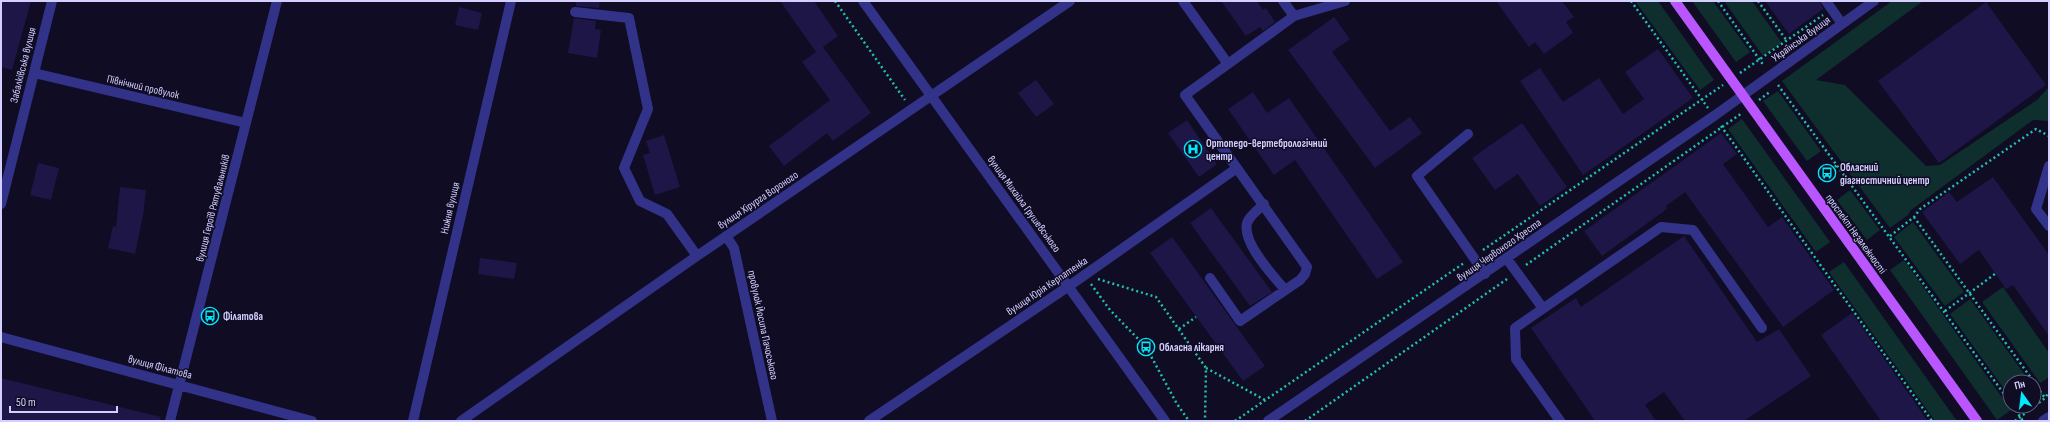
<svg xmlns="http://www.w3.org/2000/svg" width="2050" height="422" font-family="'Sofia Sans Condensed',sans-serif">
<rect width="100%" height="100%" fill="#0f0c24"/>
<!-- green -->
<path fill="#0e2f2d" d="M1635 1H1658L1714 80 1700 90Z
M1692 1H1713L1750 52 1736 62Z
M1724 1H1752L1782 43 1763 56Z
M1892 1H1923L1816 80 1845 85 1926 166 1940 165 2037 100 2049 87V121L2033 120 1911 210 1908 215 1890 228 1782 81Z
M1778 91 1821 151 1807 161 1763 101Z
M1742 119 1830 242 1816 252 1728 129Z
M1850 190 1880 230 1867 240 1837 200Z
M1913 222 1964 292 1945 306 1894 237Z
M1904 260 2011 410 1997 420 1890 270Z
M1844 262 1957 421H1935L1829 272Z
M2003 287 2049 353V377L2040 383 1982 302Z
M1970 299 2030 382H2010V397L1950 314Z"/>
<!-- building -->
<path fill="#1e1647" d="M1 1H31L12 70 1 67Z
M576 1H600L599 8 576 6Z
M780 1H814L838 36 823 47 871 113 833 141 827 133 784 166 769 146 830 100 802 62 819 50 816 52Z
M1221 1H1257L1263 10 1266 8 1275 22 1263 31 1260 27 1246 36Z
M1496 1H1562L1574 17 1566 22 1573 33 1544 54 1535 42 1529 47Z
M1765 1H1820L1823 9 1789 34Z
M1986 2 2046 85 1939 163 1878 81Z
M459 7 482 13 478 30 455 25Z
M1334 17 1350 39 1332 52 1390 131 1410 117 1422 133 1375 168 1288 50Z
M574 18 596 21 595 29 601 30 597 58 568 53Z
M1658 49 1693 98 1583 175 1520 81 1540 68 1563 102 1599 78 1623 114 1644 99 1625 72Z
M1036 80 1054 104 1036 117 1018 93Z
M1253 92 1267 113 1289 98 1403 262 1377 279 1295 160 1274 175 1228 109Z
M1187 120 1217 164 1199 177 1168 133Z
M1522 123 1567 187 1540 206 1518 174 1495 190 1472 158Z
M1721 133 1737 154 1723 164 1768 227 1782 217 1834 290 1783 327 1685 192 1666 206 1667 209 1602 256 1584 231Z
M664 135 680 187 655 195 643 155 650 153 646 141Z
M38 163 59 168 51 200 30 195Z
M1993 177 2049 255V336L2013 285 2006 289 1979 250 1960 264 1922 212 1949 192 1957 202Z
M120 187 146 190 143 216 135 254 108 248 113 226 116 227Z
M1211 208 1272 292 1250 306 1190 223Z
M1684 236 1757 342 1779 329 1811 376 1744 421H1685L1664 392 1645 405 1656 421H1595L1531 328 1576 298 1581 307Z
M1172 237 1265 366 1243 381 1150 253Z
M480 258 517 263 514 279 478 274Z
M1852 313 1928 421H1881L1821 335Z
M1 378 161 417 160 421H8L1 419Z"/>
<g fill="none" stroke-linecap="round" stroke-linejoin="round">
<!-- path -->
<path stroke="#22c0b1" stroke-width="2.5" stroke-dasharray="2 3" stroke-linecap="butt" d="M835 1 905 100
M1631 1 1708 108
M1718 1 1764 66
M1758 1 1787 41
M1740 73 1823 15
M1778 85 2010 402
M1759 100 1771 91
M1721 126 1932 421
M1827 173 1837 165
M1914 217 2034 382
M1890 236 1914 217 1920 209 2036 129 2049 136
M1483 250 1723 85
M1526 265 1742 113
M1098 279 1156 297 1206 368 1205 421
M1091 284 1110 310 1146 347 1177 404 1189 421
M1945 311 1995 274
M1179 329 1196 317
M1206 368 1265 400
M2034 383 2045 398
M2013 406 2023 421
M1235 421 1464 263
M1305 421 1507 279
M2015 421 2045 398 2049 392"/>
<!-- minor -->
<path stroke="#323288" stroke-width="10" d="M863 1 1165 421
M1183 1 1228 64 1185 95 1307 267 1305 274 1300 280 1240 321 1210 278
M1826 1 1842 24
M575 12 629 18 648 109 624 168 640 201 667 214 697 256
M1294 16 1345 1
M1228 64 1294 16 1283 1
M34 73 246 123
M1468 134 1417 176 1485 274
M2049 166 2036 209 2049 226
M1 204 52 1
M1264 204C1258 210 1250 215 1247 223 1242 243 1273 275 1285 290
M726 236 734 248 772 421
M1507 259 1542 307
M1 337 312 421
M170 421 277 1
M413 421 511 1
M461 421 697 256 1070 1
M869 421 1069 286 1237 168
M1268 421 1714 116 1874 1
M1560 421 1516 359 1515 328 1661 227 1693 230 1762 328
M2043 421 2049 417"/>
<!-- major -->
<path stroke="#ba56ff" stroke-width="10" d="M1675 1 1977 421"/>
</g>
<!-- icons -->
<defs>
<symbol id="hospital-ring" viewBox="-11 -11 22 22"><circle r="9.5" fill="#0f0c24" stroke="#00eafa" stroke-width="1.5"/><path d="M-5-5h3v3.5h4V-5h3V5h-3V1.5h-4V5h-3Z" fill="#00eafa"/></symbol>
<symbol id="bus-ring" viewBox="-11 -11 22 22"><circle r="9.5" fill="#0f0c24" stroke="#00eafa" stroke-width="1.5"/><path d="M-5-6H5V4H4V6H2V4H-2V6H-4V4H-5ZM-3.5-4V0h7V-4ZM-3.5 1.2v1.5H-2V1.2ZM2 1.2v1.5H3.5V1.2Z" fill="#00eafa"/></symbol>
</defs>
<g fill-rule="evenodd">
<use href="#hospital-ring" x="1183" y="139" width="20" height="20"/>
<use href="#bus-ring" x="1817" y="163" width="20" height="20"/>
<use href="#bus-ring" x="200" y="306" width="20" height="20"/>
<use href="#bus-ring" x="1136" y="337" width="20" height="20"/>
</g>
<g text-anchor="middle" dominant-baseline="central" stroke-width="3" stroke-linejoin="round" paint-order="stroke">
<!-- street labels -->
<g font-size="11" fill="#d3cfff" stroke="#0f0c24">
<text transform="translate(1801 39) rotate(-36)">Українська вулиця</text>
<text transform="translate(23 65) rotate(-76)">Забалківська вулиця</text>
<text transform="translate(143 87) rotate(13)">Північний провулок</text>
<text transform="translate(758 200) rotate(-34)">вулиця Хірурга Вороного</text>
<text transform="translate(1024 204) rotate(54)">вулиця Михайла Грушевського</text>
<text transform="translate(213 208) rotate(-76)">вулиця Героїв Рятувальників</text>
<text transform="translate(450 208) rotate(-77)">Нижня вулиця</text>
<text transform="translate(1856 234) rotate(54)">проспект Незалежності</text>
<text transform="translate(1499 250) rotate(-35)">вулиця Червоного Хреста</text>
<text transform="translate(1047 286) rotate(-34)">вулиця Юрія Керпатенка</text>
<text transform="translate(763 325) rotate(78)">провулок Йосипа Пачоського</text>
<text transform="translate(160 367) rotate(15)">вулиця Філатова</text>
</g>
<!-- poi labels -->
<g font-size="11" font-weight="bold" fill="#d3cfff" stroke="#0f0c24" text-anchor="start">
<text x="1206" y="143">Ортопедо-вертебрологічний<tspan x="1206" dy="13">центр</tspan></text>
<text x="1840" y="167">Обласний<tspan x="1840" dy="13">діагностичний центр</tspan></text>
<text x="223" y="316">Філатова</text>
<text x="1159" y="347">Обласна лікарня</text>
</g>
</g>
<!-- border -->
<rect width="2050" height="422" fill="none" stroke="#d3cfff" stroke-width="4"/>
<!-- north arrow -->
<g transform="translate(2022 394) rotate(346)"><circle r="19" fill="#0f0c24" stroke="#5d5a7c"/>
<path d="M0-3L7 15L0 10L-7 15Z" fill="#00eafa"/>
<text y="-6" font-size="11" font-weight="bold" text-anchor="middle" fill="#d3cfff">Пн</text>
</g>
<!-- scale -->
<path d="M10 406v6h107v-6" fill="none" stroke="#d3cfff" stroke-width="2"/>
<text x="16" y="406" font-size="12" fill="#d3cfff" stroke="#0f0c24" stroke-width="3" paint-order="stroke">50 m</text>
</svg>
